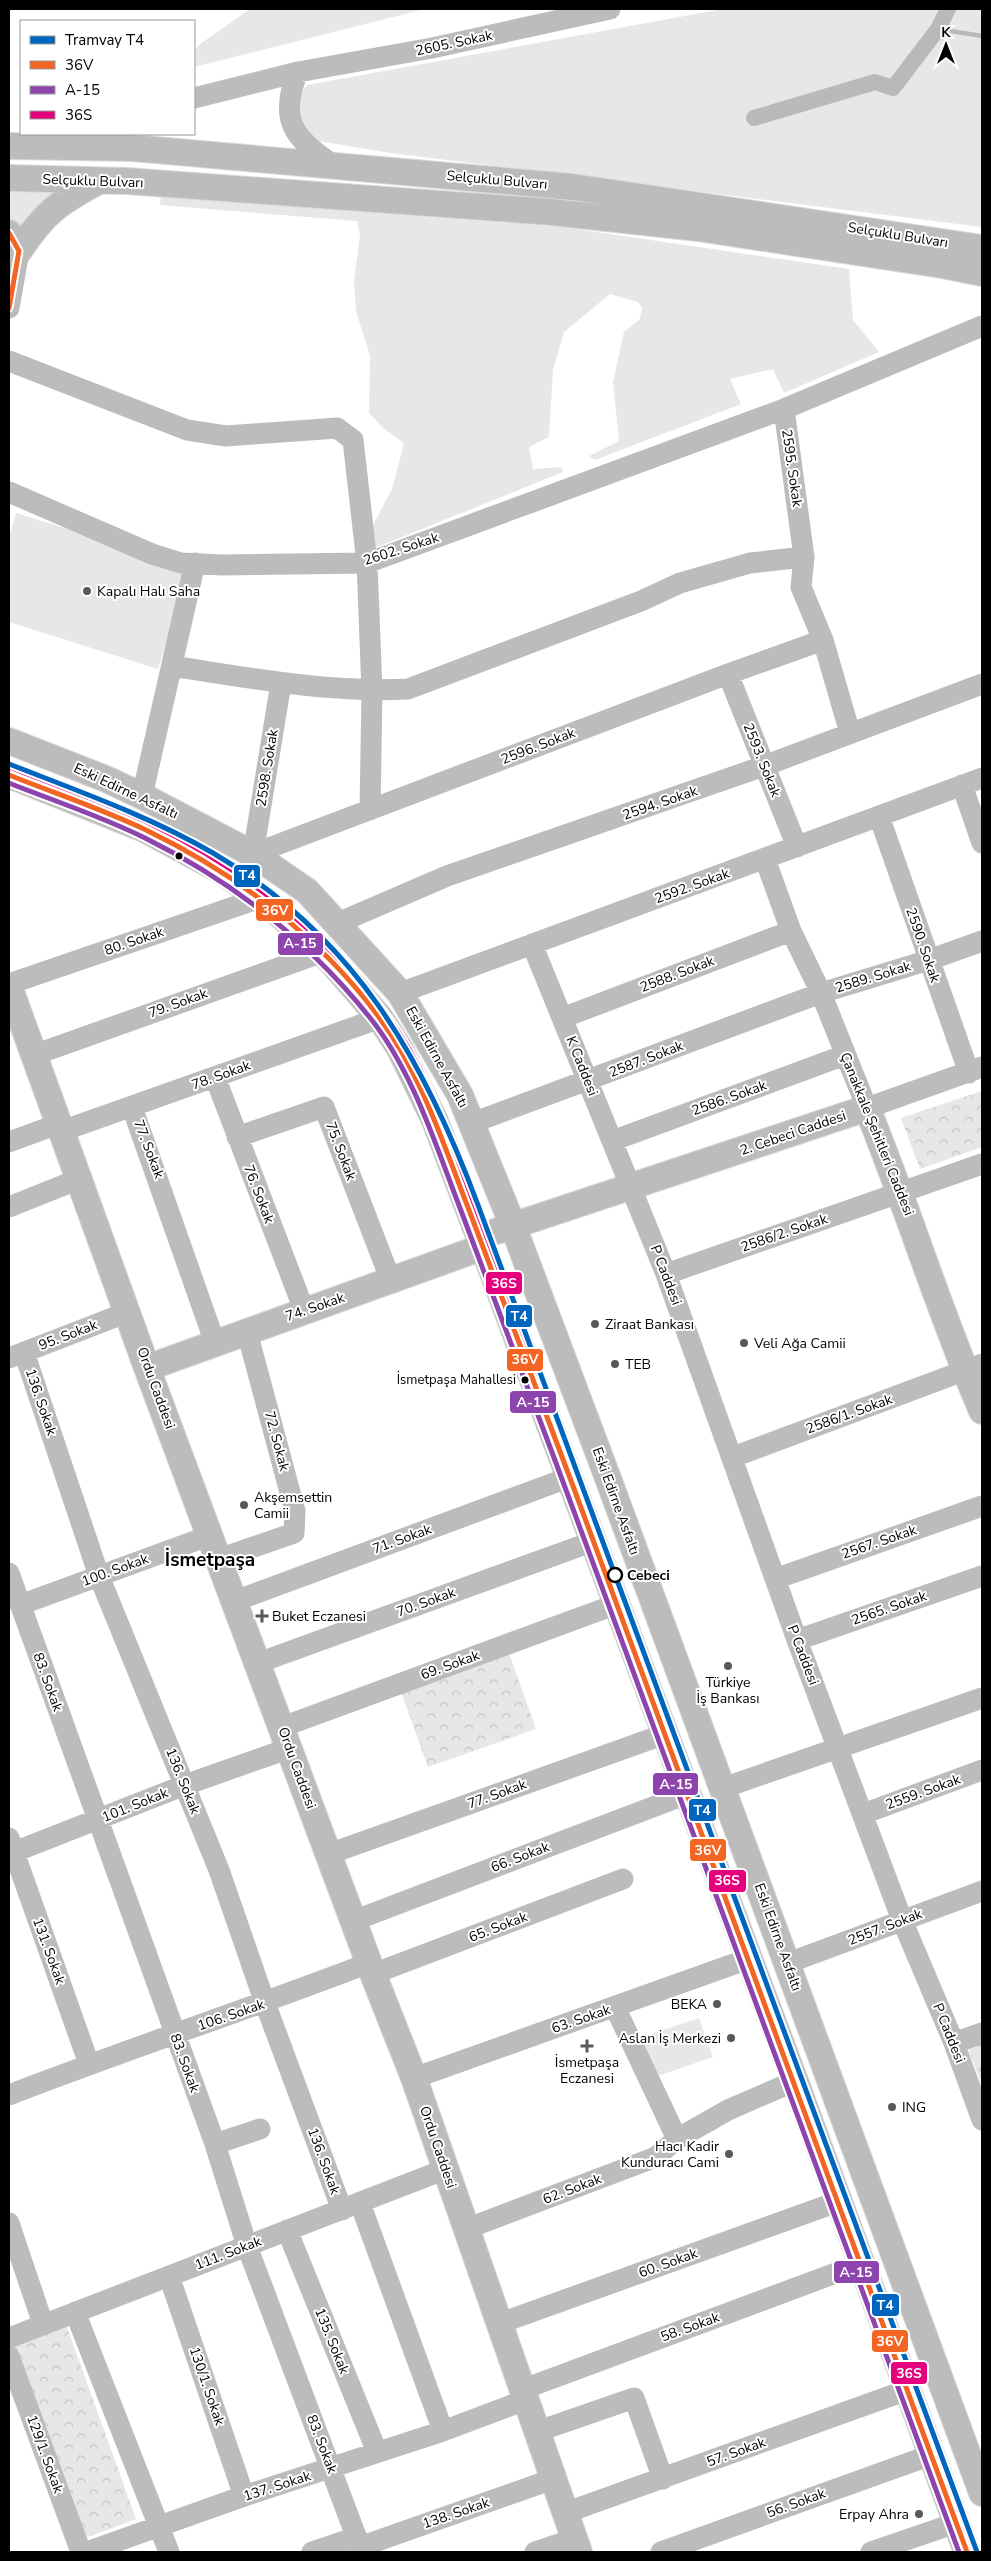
<svg xmlns="http://www.w3.org/2000/svg" width="991" height="2561" font-family="'Nunito Sans',sans-serif">
<defs>
<pattern id="forest-firs" width="22" height="20" patternUnits="userSpaceOnUse" patternTransform="scale(1.25)"><rect width="22" height="20" fill="#e7e7e7"/><path d="M5 1l3.5 6h-7zM16 11l3.5 6h-7z" fill="#c4c4c4"/></pattern>
<pattern id="park-crowns" width="20" height="18" patternUnits="userSpaceOnUse" patternTransform="scale(1.25)"><rect width="20" height="18" fill="#e7e7e7"/><path d="M2 6a3 3 0 1 1 6 0M12 15a3 3 0 1 1 6 0" fill="none" stroke="#c4c4c4"/></pattern>
</defs>
<rect width="100%" height="100%" fill="#fff"/>
<!-- green -->
<path fill="#e7e7e7" d="M250 9H425L194 67V52L200 44Z
M723 9 982 10V227L391 153 318 141 303 129 294 109 299 95 307 85Z
M9 189H58L29 214 17 237 9 217Z
M161 196 562 227 849 269 853 320 879 352 784 393 773 369 730 379 741 404 595 460 589 456 619 441 613 382 624 332 640 319 642 308 638 302 610 294 564 332 553 370 549 437 529 447 533 469 562 467 563 472 375 548 373 525 392 489 404 443 384 429 369 413 370 356 356 311 354 280 360 235 357 221 160 205Z
M16 513 190 567 158 669 9 622V538Z
M699 2018 713 2057 655 2077 642 2037Z"/>
<!-- forest -->
<path fill="url(#forest-firs)" d="M982 2043V2086L968 2048Z"/>
<!-- park -->
<path fill="url(#park-crowns)" d="M982 1091V1147L920 1169 901 1118Z
M509 1653 536 1729 428 1767 401 1692Z
M67 2327 136 2519 85 2538 14 2346Z"/>
<g fill="none" stroke-linecap="round" stroke-linejoin="round">
<!-- stream -->
<path stroke="#b9b9b9" stroke-width="4.5" d="M938 29 982 36"/>
<!-- canal -->
<path stroke="#b9b9b9" stroke-width="16" d="M754 118 875 82 893 88 938 29 948 9"/>
<defs>
<path id="major" d="M9 146 133 148 573 187 982 248
M9 178 127 181 551 212 698 228 942 265 982 273
M9 233 19 251C45 212 58 203 99 181
M9 741 106 779 142 796 253 854 307 891 400 993 460 1095 513 1226 609 1481 982 2493
M9 775 144 829 220 870 260 898 323 952 380 1018 400 1049 435 1121 488 1260 795 2081 967 2552
M9 986 147 1368 373 1974 414 2078 579 2552
M497 1231 867 1108C908 1208 939 1312 982 1411
M147 1368 483 1247"/>
</defs>
<!-- major casing -->
<use href="#major" stroke="#dbdbdb" stroke-width="28"/>
<!-- minor -->
<path stroke="#bcbcbc" stroke-width="21" d="M298 72C277 121 295 139 335 166
M194 98 298 72 432 48 610 9
M9 308 19 251
M9 361 187 430 226 436 337 428 353 440 367 563 372 691 370 810
M9 492 152 554 181 563 222 565 367 563 784 409
M172 666C250 678 329 693 408 689L641 601 680 583 750 563 804 557
M728 674 797 847
M850 733 823 640 801 587 804 557 784 409 982 326
M962 785 982 843
M142 796 195 563
M879 816 969 1073
M253 854 728 674 823 640
M253 854 281 683
M765 859 791 931 821 993 867 1108 982 1067
M338 923 447 876 764 766 982 684
M532 944 666 1274 797 1640 902 1920 954 2043 982 2120
M9 984 260 898
M400 993 982 778
M562 1018 791 931
M34 1055 323 952
M215 1077 304 1310
M132 1107 215 1343
M472 1123 821 993 929 960 982 941
M62 1131 380 1018
M237 1137 324 1107 391 1281
M612 1141 845 1055
M9 1142 58 1124
M9 1207 79 1179
M666 1274 982 1164
M24 1352 99 1576 219 1870 265 2003 342 2210
M9 1358 128 1312
M733 1457 982 1364
M219 1559 294 1533 295 1511 247 1332
M9 1573 215 2144 247 2246 362 2552
M775 1579 982 1506
M235 1601 570 1477
M20 1605 211 1535
M797 1640 982 1576
M258 1663 594 1541
M282 1727 617 1604
M723 1788 982 1698
M863 1814 982 1770
M9 1838 89 2064
M9 1854 185 1785 290 1748
M329 1854 665 1734
M353 1921 687 1794
M788 1963 982 1891
M373 1974 623 1879
M954 2043 982 2033
M414 2078 748 1959
M9 2095C128 2049 249 2009 369 1963
M677 2139 728 2110 795 2081
M215 2144 260 2129
M360 2203 443 2431
M9 2223 43 2324
M466 2229 656 2157 677 2139 615 2007
M287 2230 377 2452
M169 2276 244 2496
M75 2312 169 2552
M498 2324 837 2202
M9 2338 446 2169
M9 2356 81 2552
M521 2390 860 2264
M536 2432 634 2398 663 2479
M565 2513 907 2390
M360 2547 553 2479
M87 2552 244 2496 443 2431 525 2400
M312 2552 357 2537
M535 2552 574 2539
M661 2552 931 2455
M871 2552 956 2523"/>
<!-- major -->
<use href="#major" stroke="#bcbcbc" stroke-width="26"/>
<defs>
<path id="bus-1" d="M9 233 19 251 9 308
M9 775C54 793 102 809 146 830 237 874 321 937 381 1020 422 1076 444 1146 469 1210 504 1302 538 1394 573 1486 705 1841 837 2196 967 2552"/>
<path id="bus-2" d="M9 783C54 801 101 816 145 838 234 882 309 941 371 1019 413 1072 436 1146 460 1208 492 1293 524 1378 556 1463 691 1825 826 2188 959 2552"/>
<path id="bus-3" d="M12 768C57 786 105 802 149 823 241 867 323 931 385 1013 427 1067 450 1140 474 1203 508 1292 541 1381 575 1470 709 1830 842 2189 974 2549"/>
</defs>
<!-- bus-1 casing -->
<use href="#bus-1" stroke="#fff" stroke-width="9"/>
<!-- bus-2 casing -->
<use href="#bus-2" stroke="#fff" stroke-width="9"/>
<!-- bus-3 casing -->
<use href="#bus-3" stroke="#fff" stroke-width="9"/>
<!-- bus-1 -->
<use href="#bus-1" stroke="#f26522" stroke-width="5"/>
<!-- bus-2 -->
<use href="#bus-2" stroke="#8e44ad" stroke-width="5"/>
<!-- bus-3 -->
<use href="#bus-3" stroke="#e5007d" stroke-width="5"/>
<defs>
<path id="tram-1" d="M9 764C78 791 149 816 213 853 354 936 423 1057 478 1205L977 2552"/>
</defs>
<!-- tram-1 casing -->
<use href="#tram-1" stroke="#fff" stroke-width="9"/>
<!-- tram-1 -->
<use href="#tram-1" stroke="#0065bd" stroke-width="5"/>
</g>
<!-- markers -->
<g fill="#595959" stroke="#fff" stroke-width="2">
<circle cx="87" cy="591" r="5"/>
<circle cx="595" cy="1324" r="5"/>
<circle cx="744" cy="1343" r="5"/>
<circle cx="615" cy="1364" r="5"/>
<circle cx="244" cy="1505" r="5"/>
<path d="M259.5 1608.5h5v5h5v5h-5v5h-5v-5h-5v-5h5z"/>
<circle cx="728" cy="1666" r="5"/>
<circle cx="717" cy="2004" r="5"/>
<circle cx="731" cy="2038" r="5"/>
<path d="M584.5 2038.5h5v5h5v5h-5v5h-5v-5h-5v-5h5z"/>
<circle cx="892" cy="2107" r="5"/>
<circle cx="729" cy="2154" r="5"/>
<circle cx="919" cy="2514" r="5"/>
</g>
<g fill="#000" stroke="#fff" stroke-width="2">
<circle cx="179" cy="856" r="4.5"/>
<circle cx="525" cy="1380" r="4.5"/>
</g>
<circle fill="#fff" stroke="#000" stroke-width="2.5" cx="615" cy="1575" r="7"/>
<g text-anchor="middle" dominant-baseline="central" stroke-width="4" stroke-linejoin="round" paint-order="stroke">
<!-- bus labels -->
<g font-size="13" fill="#000" stroke="#fff" text-anchor="end">
<text x="516" y="1380">İsmetpaşa Mahallesi</text>
</g>
<!-- street labels -->
<g font-size="14" fill="#000" stroke="#fff">
<text transform="translate(454 43) rotate(-12)">2605. Sokak</text>
<text transform="translate(497 180) rotate(5)">Selçuklu Bulvarı</text>
<text transform="translate(93 181) rotate(2)">Selçuklu Bulvarı</text>
<text transform="translate(898 235) rotate(9)">Selçuklu Bulvarı</text>
<text transform="translate(792 468) rotate(82)">2595. Sokak</text>
<text transform="translate(401 549) rotate(-18)">2602. Sokak</text>
<text transform="translate(538 746) rotate(-21)">2596. Sokak</text>
<text transform="translate(762 760) rotate(68)">2593. Sokak</text>
<text transform="translate(267 768) rotate(-81)">2598. Sokak</text>
<text transform="translate(126 791) rotate(25)">Eski Edirne Asfaltı</text>
<text transform="translate(660 803) rotate(-19)">2594. Sokak</text>
<text transform="translate(692 886) rotate(-20)">2592. Sokak</text>
<text transform="translate(134 941) rotate(-19)">80. Sokak</text>
<text transform="translate(923 945) rotate(71)">2590. Sokak</text>
<text transform="translate(677 974) rotate(-21)">2588. Sokak</text>
<text transform="translate(873 977) rotate(-17)">2589. Sokak</text>
<text transform="translate(178 1003) rotate(-20)">79. Sokak</text>
<text transform="translate(437 1057) rotate(61)">Eski Edirne Asfaltı</text>
<text transform="translate(646 1059) rotate(-21)">2587. Sokak</text>
<text transform="translate(582 1066) rotate(68)">K Caddesi</text>
<text transform="translate(221 1075) rotate(-20)">78. Sokak</text>
<text transform="translate(729 1098) rotate(-20)">2586. Sokak</text>
<text transform="translate(793 1133) rotate(-19)">2. Cebeci Caddesi</text>
<text transform="translate(877 1134) rotate(68)">Çanakkale Şehitleri Caddesi</text>
<text transform="translate(149 1149) rotate(69)">77. Sokak</text>
<text transform="translate(341 1151) rotate(69)">75. Sokak</text>
<text transform="translate(259 1194) rotate(69)">76. Sokak</text>
<text transform="translate(784 1233) rotate(-19)">2586/2. Sokak</text>
<text transform="translate(666 1275) rotate(69)">P Caddesi</text>
<text transform="translate(315 1307) rotate(-19)">74. Sokak</text>
<text transform="translate(68 1335) rotate(-21)">95. Sokak</text>
<text transform="translate(156 1388) rotate(70)">Ordu Caddesi</text>
<text transform="translate(41 1402) rotate(71)">136. Sokak</text>
<text transform="translate(849 1414) rotate(-20)">2586/1. Sokak</text>
<text transform="translate(277 1441) rotate(75)">72. Sokak</text>
<text transform="translate(616 1501) rotate(70)">Eski Edirne Asfaltı</text>
<text transform="translate(402 1539) rotate(-20)">71. Sokak</text>
<text transform="translate(879 1542) rotate(-19)">2567. Sokak</text>
<text transform="translate(115 1570) rotate(-20)">100. Sokak</text>
<text transform="translate(426 1602) rotate(-20)">70. Sokak</text>
<text transform="translate(889 1608) rotate(-19)">2565. Sokak</text>
<text transform="translate(803 1655) rotate(69)">P Caddesi</text>
<text transform="translate(450 1665) rotate(-20)">69. Sokak</text>
<text transform="translate(48 1682) rotate(70)">83. Sokak</text>
<text transform="translate(297 1768) rotate(70)">Ordu Caddesi</text>
<text transform="translate(183 1781) rotate(68)">136. Sokak</text>
<text transform="translate(923 1792) rotate(-20)">2559. Sokak</text>
<text transform="translate(497 1794) rotate(-20)">77. Sokak</text>
<text transform="translate(135 1805) rotate(-22)">101. Sokak</text>
<text transform="translate(520 1857) rotate(-21)">66. Sokak</text>
<text transform="translate(498 1927) rotate(-21)">65. Sokak</text>
<text transform="translate(885 1927) rotate(-21)">2557. Sokak</text>
<text transform="translate(778 1937) rotate(70)">Eski Edirne Asfaltı</text>
<text transform="translate(49 1951) rotate(70)">131. Sokak</text>
<text transform="translate(231 2015) rotate(-19)">106. Sokak</text>
<text transform="translate(581 2019) rotate(-19)">63. Sokak</text>
<text transform="translate(949 2033) rotate(68)">P Caddesi</text>
<text transform="translate(185 2063) rotate(70)">83. Sokak</text>
<text transform="translate(438 2147) rotate(71)">Ordu Caddesi</text>
<text transform="translate(324 2161) rotate(70)">136. Sokak</text>
<text transform="translate(572 2189) rotate(-21)">62. Sokak</text>
<text transform="translate(228 2253) rotate(-21)">111. Sokak</text>
<text transform="translate(668 2263) rotate(-20)">60. Sokak</text>
<text transform="translate(690 2327) rotate(-20)">58. Sokak</text>
<text transform="translate(332 2341) rotate(68)">135. Sokak</text>
<text transform="translate(207 2386) rotate(71)">130/1. Sokak</text>
<text transform="translate(322 2444) rotate(69)">83. Sokak</text>
<text transform="translate(736 2452) rotate(-20)">57. Sokak</text>
<text transform="translate(45 2454) rotate(70)">129/1. Sokak</text>
<text transform="translate(277 2486) rotate(-18)">137. Sokak</text>
<text transform="translate(796 2503) rotate(-20)">56. Sokak</text>
<text transform="translate(456 2513) rotate(-19)">138. Sokak</text>
</g>
<!-- poi labels -->
<g font-size="14" fill="#000" stroke="#fff" text-anchor="start">
<text x="97" y="591">Kapalı Halı Saha</text>
<text x="605" y="1324">Ziraat Bankası</text>
<text x="754" y="1343">Veli Ağa Camii</text>
<text x="625" y="1364">TEB</text>
<text x="254" y="1497">Akşemsettin<tspan x="254" dy="16">Camii</tspan></text>
<text x="272" y="1616">Buket Eczanesi</text>
<text x="728" y="1682" text-anchor="middle">Türkiye<tspan x="728" dy="16">İş Bankası</tspan></text>
<text x="707" y="2004" text-anchor="end">BEKA</text>
<text x="721" y="2038" text-anchor="end">Aslan İş Merkezi</text>
<text x="587" y="2062" text-anchor="middle">İsmetpaşa<tspan x="587" dy="16">Eczanesi</tspan></text>
<text x="902" y="2107">ING</text>
<text x="719" y="2146" text-anchor="end">Hacı Kadir<tspan x="719" dy="16">Kunduracı Cami</tspan></text>
<text x="909" y="2514" text-anchor="end">Erpay Ahra</text>
</g>
<!-- stop labels -->
<g font-size="14" font-weight="bold" fill="#000" stroke="#fff" text-anchor="start">
<text x="627" y="1575">Cebeci</text>
</g>
<!-- district labels -->
<g font-size="19" font-weight="bold" fill="#000" stroke="#fff">
<text x="210" y="1560">İsmetpaşa</text>
</g>
</g>
<g stroke="#fff" stroke-width="2">
<rect x="233" y="864" width="28" height="24" rx="5" fill="#0065bd"/>
<rect x="255" y="898" width="39" height="24" rx="5" fill="#f26522"/>
<rect x="277" y="932" width="47" height="24" rx="5" fill="#8e44ad"/>
<rect x="485" y="1271" width="38" height="24" rx="5" fill="#e5007d"/>
<rect x="505" y="1304" width="28" height="24" rx="5" fill="#0065bd"/>
<rect x="506" y="1348" width="38" height="24" rx="5" fill="#f26522"/>
<rect x="509" y="1390" width="48" height="24" rx="5" fill="#8e44ad"/>
<rect x="652" y="1772" width="47" height="24" rx="5" fill="#8e44ad"/>
<rect x="688" y="1798" width="29" height="24" rx="5" fill="#0065bd"/>
<rect x="689" y="1838" width="38" height="24" rx="5" fill="#f26522"/>
<rect x="708" y="1869" width="39" height="24" rx="5" fill="#e5007d"/>
<rect x="833" y="2260" width="47" height="24" rx="5" fill="#8e44ad"/>
<rect x="871" y="2293" width="29" height="24" rx="5" fill="#0065bd"/>
<rect x="871" y="2329" width="38" height="24" rx="5" fill="#f26522"/>
<rect x="890" y="2361" width="38" height="24" rx="5" fill="#e5007d"/>
</g>
<g font-size="14" text-anchor="middle" font-weight="bold" fill="#fff">
<text x="247" y="880">T4</text>
<text x="275" y="915">36V</text>
<text x="300" y="948">A-15</text>
<text x="504" y="1288">36S</text>
<text x="519" y="1321">T4</text>
<text x="525" y="1364">36V</text>
<text x="533" y="1407">A-15</text>
<text x="676" y="1789">A-15</text>
<text x="702" y="1815">T4</text>
<text x="708" y="1855">36V</text>
<text x="727" y="1885">36S</text>
<text x="856" y="2277">A-15</text>
<text x="885" y="2310">T4</text>
<text x="890" y="2346">36V</text>
<text x="909" y="2378">36S</text>
</g>
<!-- border -->
<rect width="991" height="2561" fill="none" stroke="#000000" stroke-width="20"/>
<!-- legend -->
<rect x="20" y="20" width="175" height="115" fill="#ffffff" stroke="#999999"/>
<rect x="30" y="36" width="25" height="8" fill="#0065bd" stroke="#999999"/>
<text x="65" y="45" font-size="15" fill="#000000">Tramvay T4</text>
<rect x="30" y="61" width="25" height="8" fill="#f26522" stroke="#999999"/>
<text x="65" y="70" font-size="15" fill="#000000">36V</text>
<rect x="30" y="86" width="25" height="8" fill="#8e44ad" stroke="#999999"/>
<text x="65" y="95" font-size="15" fill="#000000">A-15</text>
<rect x="30" y="111" width="25" height="8" fill="#e5007d" stroke="#999999"/>
<text x="65" y="120" font-size="15" fill="#000000">36S</text>
<!-- north arrow -->
<g transform="translate(946 45)" stroke="#ffffff" stroke-width="4" paint-order="stroke">
<path d="M0-4L9 19L0 12L-9 19Z" fill="#000000"/>
<text y="-8" font-size="14" font-weight="bold" text-anchor="middle" fill="#000000">K</text>
</g>
</svg>
